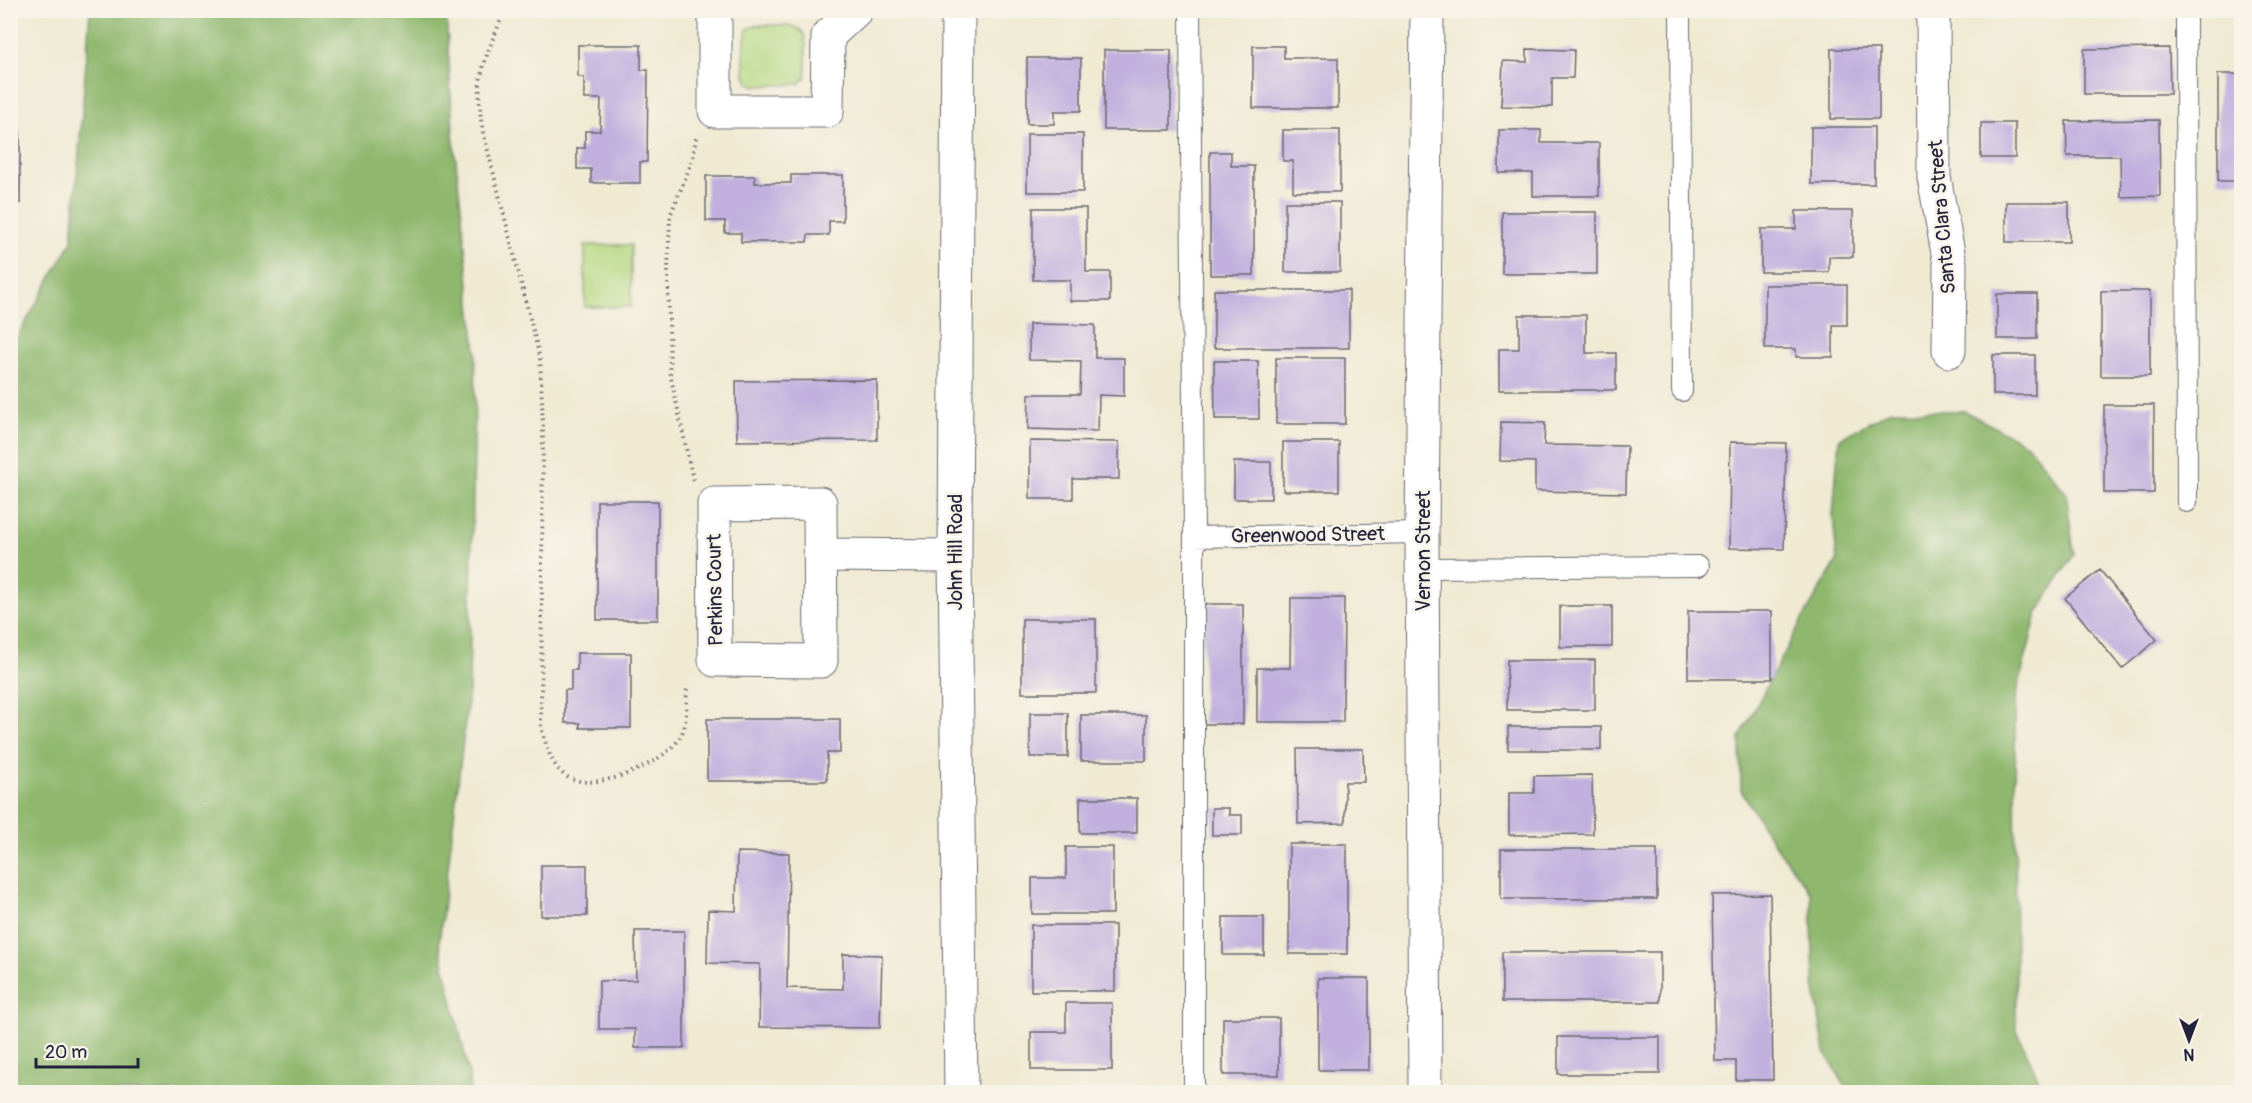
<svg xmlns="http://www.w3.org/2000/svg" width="2252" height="1103" font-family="Pangolin,sans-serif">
<rect width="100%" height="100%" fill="#f7f3e8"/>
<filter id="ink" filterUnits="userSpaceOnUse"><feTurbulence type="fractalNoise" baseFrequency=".0167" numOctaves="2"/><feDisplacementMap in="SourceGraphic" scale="12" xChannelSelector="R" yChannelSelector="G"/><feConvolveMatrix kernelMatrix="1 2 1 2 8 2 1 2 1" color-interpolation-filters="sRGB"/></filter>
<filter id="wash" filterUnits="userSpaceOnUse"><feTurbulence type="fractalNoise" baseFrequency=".008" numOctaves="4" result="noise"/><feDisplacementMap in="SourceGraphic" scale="24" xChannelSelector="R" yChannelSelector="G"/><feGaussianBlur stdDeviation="1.35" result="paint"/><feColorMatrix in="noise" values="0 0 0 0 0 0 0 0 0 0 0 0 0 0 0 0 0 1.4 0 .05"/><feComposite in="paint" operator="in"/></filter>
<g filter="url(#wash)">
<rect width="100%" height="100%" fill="#f0ead3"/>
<!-- green -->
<path fill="#b4d880" stroke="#6b7d5e" stroke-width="1.5" d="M757 25C811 25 806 24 806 77L799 84 757 86 748 83C741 68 744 45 747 29Z
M585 245H631V307H585Z"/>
<!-- forest -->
<path fill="#8fb86e" stroke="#586d54" stroke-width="1.5" d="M90 11H446L453 133 476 351 469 690 439 943 469 1073 470 1092H11V348L72 241Z
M1891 410 1964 411 2027 444 2066 493 2074 554 2037 614 2015 699 2016 1028 2044 1092H1849L1825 1053 1814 984 1811 893 1772 841 1741 790 1740 737 1802 620 1837 561 1833 515 1839 439Z"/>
<g id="blocks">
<!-- building -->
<path fill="#c1b0de" d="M10 33H15V86H10Z
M578 45H641V70H648L647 162H640V183H591V169H577V148H585V131H600L601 99H584V77H578Z
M1253 46H1284V58H1338V108H1253Z
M2169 48 2170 94H2084V49Z
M1527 49 1574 50 1573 78H1552V107L1501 106 1503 61 1527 62Z
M1831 49H1879V119H1831Z
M1104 50H1171V130H1104Z
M1027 58H1081V111H1054V124H1027Z
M2218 74H2242V181H2218Z
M2159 120 2160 196 2121 197 2120 156H2067L2066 121Z
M1981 123H2015V158H1981Z
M1811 127H1874V184H1811Z
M1283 130H1340V192H1293V161H1283Z
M1499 130H1541V143H1599V196H1533V173H1499Z
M10 132H20V203H10Z
M1027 134H1083V192H1027Z
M1210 152H1231V166H1254V275H1210Z
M791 175H843V221H829V235H808L807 242H741V233H725V221H706V176H755V183H791Z
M1285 202H1340V272H1285Z
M2006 202H2069V242H2006Z
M1033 208H1086V272H1110V301H1070V280H1033Z
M1796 211H1853V257H1829V272H1761V229H1796Z
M1502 212H1597V274H1502Z
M1765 285H1847V325H1833V357H1796V349H1765Z
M1214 290H1349V348H1214Z
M2101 291H2150V376H2101Z
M1997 294H2037V339H1997Z
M1519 315H1586V353H1616V390H1499V349H1519Z
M1029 324 1095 325V358H1124V396L1099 395 1098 431 1028 429 1029 394H1080L1081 361 1029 360Z
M1993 355H2035V395H1993Z
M1276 358H1345V424H1276Z
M1214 361H1258L1259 419H1215Z
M877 380V440L737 441 736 381Z
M2104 405H2154V493H2104Z
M1501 422 1545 423 1544 445 1627 446 1626 493 1535 491V462L1500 461Z
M1030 441 1119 442V479H1073V499H1030Z
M1283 442H1339V491H1283Z
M1730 442 1786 443 1784 549 1729 548Z
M1234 462H1271V499H1234Z
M597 501H658V620H597Z
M2100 570 2157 640 2122 669 2065 598Z
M1291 598H1344L1343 722H1257V668H1290Z
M1203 604H1243V724H1203Z
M1560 606H1612V647H1560Z
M1688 611H1772V679H1688Z
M1022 619H1096V693H1022Z
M577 653H631V728H580V723H565V690H571V670H577Z
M1507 660H1595V710H1507Z
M1030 713H1068V757H1030Z
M1081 715H1146V761H1081Z
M707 719H840V753H827V781H707Z
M1508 727H1601V750H1508Z
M1297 749H1363L1364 782H1345V823L1298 824Z
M1592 775 1593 834 1509 835V793H1534V776Z
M1080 798H1137V833H1080Z
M1212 808H1229V815H1242V835H1212Z
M1289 844H1347V954H1289Z
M1066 847H1113V914H1032V878H1066Z
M1501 849H1657V899H1501Z
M737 852 789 853 787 988 843 989V954L882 955 880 1028 759 1027 760 964 707 963 708 910 736 911Z
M541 865H587V916H541Z
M1770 894 1773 1080H1736V1061H1715L1712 895Z
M1223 917H1264V955H1223Z
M1031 925H1115V991H1031Z
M635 931H684V1048H635V1029H599V981L636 980Z
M1502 952H1660V1002H1502Z
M1318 978H1369V1070H1318Z
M1066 1003H1112V1070H1031V1032H1066Z
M1223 1018H1279V1075H1223Z
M1558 1037H1660V1074H1558Z"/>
</g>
</g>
<g filter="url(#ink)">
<use href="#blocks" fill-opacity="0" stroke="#6a6870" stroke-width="1.5"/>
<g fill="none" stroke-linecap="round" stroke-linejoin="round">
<defs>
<path id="lane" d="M1190 10 1194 537V1092
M1680 10 1682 391
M2186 10 2187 502
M1194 537 1422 533
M1422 568 1699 566"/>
<path id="street" d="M715 10V111H827L828 36 856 10
M958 10 955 556 961 1092
M1933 10 1934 177 1950 264 1949 351
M820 503 821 661 715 660 714 504Z
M820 555 955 556"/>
<path id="secondary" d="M1425 1092 1422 533 1427 10"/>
</defs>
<!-- lane casing -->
<use href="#lane" stroke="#6a6870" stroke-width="22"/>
<!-- street casing -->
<use href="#street" stroke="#6a6870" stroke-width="35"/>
<!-- secondary casing -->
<use href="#secondary" stroke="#6a6870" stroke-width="35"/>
<!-- path -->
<path stroke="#6a6870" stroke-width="4" stroke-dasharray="1.5 4.5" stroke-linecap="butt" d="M504 10C496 35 483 58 480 83 479 98 480 112 482 127L540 358 543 424 541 727C546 743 549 760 561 772 586 799 666 764 681 736 688 721 686 701 687 686
M693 480 670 373 668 270 670 216 693 159 696 138"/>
<!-- lane -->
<use href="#lane" stroke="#fff" stroke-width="20"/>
<!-- street -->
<use href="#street" stroke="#fff" stroke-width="33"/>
<!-- secondary -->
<use href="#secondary" stroke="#fff" stroke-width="33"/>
</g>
</g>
<g text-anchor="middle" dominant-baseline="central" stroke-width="5" stroke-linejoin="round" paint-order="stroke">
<!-- street labels -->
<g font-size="20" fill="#22223b" stroke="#f7f3e8">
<text transform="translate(1942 217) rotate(-95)">Santa Clara Street</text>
<text transform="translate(1308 535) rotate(-1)">Greenwood Street</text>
<text transform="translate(1423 551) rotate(-90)">Vernon Street</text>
<text transform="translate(955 552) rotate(-90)">John Hill Road</text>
<text transform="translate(715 590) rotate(-91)">Perkins Court</text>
</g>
</g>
<!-- margin -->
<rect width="2252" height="1103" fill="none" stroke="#f7f3e8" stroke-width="36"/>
<!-- north arrow -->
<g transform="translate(2189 1040) rotate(180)" stroke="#f7f3e8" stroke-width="4.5" paint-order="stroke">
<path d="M0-4.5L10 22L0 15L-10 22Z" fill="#22223b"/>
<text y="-9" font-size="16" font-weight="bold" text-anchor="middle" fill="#22223b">N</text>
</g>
<!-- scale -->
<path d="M36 1058v9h102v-9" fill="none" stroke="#22223b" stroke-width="3"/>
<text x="45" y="1058" font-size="18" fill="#22223b" stroke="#f7f3e8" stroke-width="4.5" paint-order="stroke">20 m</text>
</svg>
